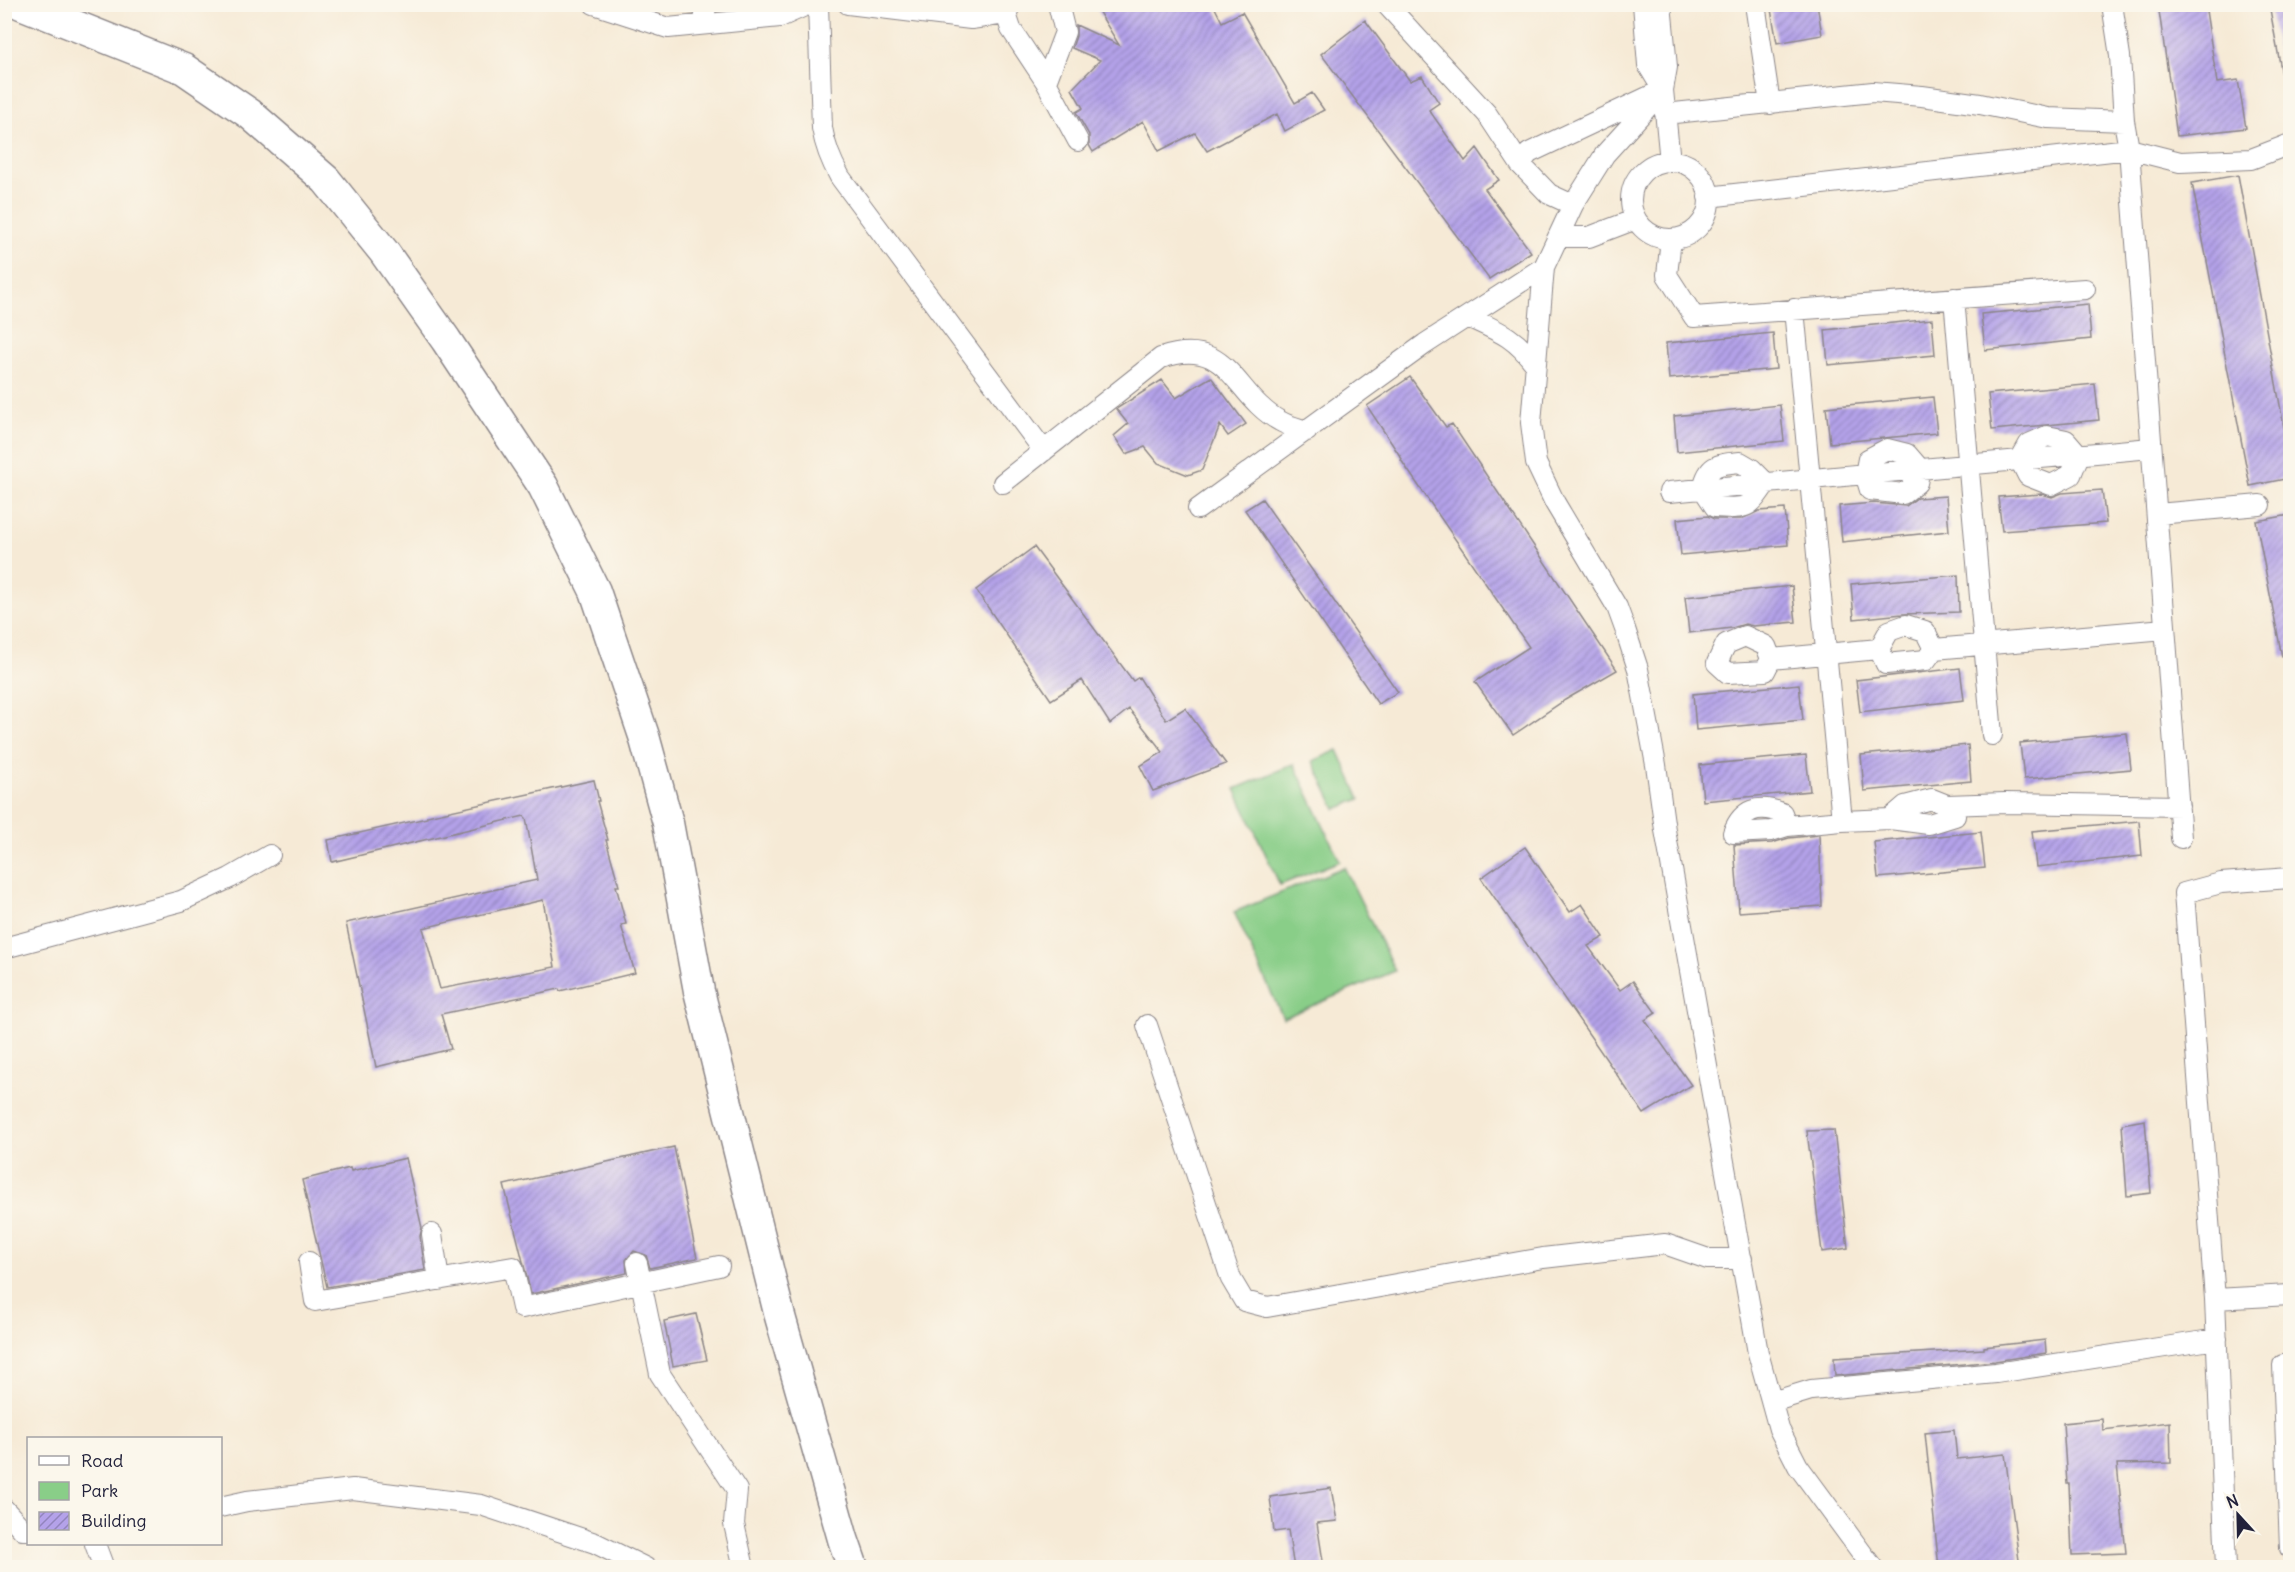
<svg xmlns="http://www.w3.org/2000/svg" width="2295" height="1572" font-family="Delius,sans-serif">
<defs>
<pattern id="building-hatch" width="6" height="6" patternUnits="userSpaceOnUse" patternTransform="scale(1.5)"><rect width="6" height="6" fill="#b4a2e9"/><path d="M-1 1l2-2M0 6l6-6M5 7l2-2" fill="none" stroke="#9284be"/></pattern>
</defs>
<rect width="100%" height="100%" fill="#fbf7ec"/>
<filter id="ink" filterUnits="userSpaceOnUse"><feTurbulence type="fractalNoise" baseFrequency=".0167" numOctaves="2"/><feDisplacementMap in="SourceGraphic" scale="12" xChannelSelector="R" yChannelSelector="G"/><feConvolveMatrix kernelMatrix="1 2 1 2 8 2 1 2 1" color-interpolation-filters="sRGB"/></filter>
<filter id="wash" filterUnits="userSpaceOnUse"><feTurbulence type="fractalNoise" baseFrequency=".008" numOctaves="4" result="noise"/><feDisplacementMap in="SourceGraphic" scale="24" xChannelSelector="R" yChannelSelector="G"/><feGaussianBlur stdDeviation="1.35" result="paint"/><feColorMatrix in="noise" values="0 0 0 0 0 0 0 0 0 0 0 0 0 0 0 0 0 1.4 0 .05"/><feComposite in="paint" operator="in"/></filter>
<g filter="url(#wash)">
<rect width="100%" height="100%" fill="#f6ead6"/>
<!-- green -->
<path fill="#89ce88" stroke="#567862" stroke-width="1.5" d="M1338 750 1360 799 1336 809 1313 761Z
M1294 764 1340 861 1280 885 1235 789Z
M1344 867 1395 971 1283 1018 1234 912Z"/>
<g id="blocks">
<!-- building -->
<path fill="url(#building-hatch)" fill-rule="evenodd" d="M1094 4H1213L1222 22 1242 12 1295 103 1312 93 1324 110 1285 131 1277 114 1207 151 1195 133 1159 151 1143 121 1093 152 1089 145V135L1076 112 1083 108 1072 89 1100 60 1072 48 1076 36V25L1119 45Z
M1770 4H1817L1822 35 1777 43Z
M2158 4H2205L2217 83 2238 80 2246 128 2177 136Z
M2269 4H2288L2290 15V74L2282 75Z
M1365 20 1410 81 1422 76 1439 103 1429 110 1465 161 1477 148 1499 180 1485 189 1531 252 1489 279 1321 54Z
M2238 175 2290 460V478L2250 486 2192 183Z
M2088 304 2091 339 1985 350 1981 314Z
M1932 319 1935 355 1828 365 1825 330Z
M1773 333 1776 369 1669 379 1666 343Z
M1211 377 1246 424 1228 436 1220 425 1202 470 1188 475 1158 463 1145 447 1126 454 1114 436 1128 424 1116 409 1162 380 1176 398Z
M1410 377 1446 427 1452 424 1617 670 1565 700 1513 735 1475 682 1529 647 1401 460 1402 459 1367 406Z
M2095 384 2099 420 1992 430 1988 394Z
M1933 397 1937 433 1830 443 1826 407Z
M1780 405 1784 441 1677 452 1674 416Z
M2102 490 2106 523 2002 531 1998 497 2042 494 2052 497 2062 493Z
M1946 496 1949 531 1842 542 1839 506 1874 503 1906 506 1917 498Z
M1262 499 1398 692 1378 704 1245 510Z
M1785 509 1788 545 1681 555 1677 519 1708 516 1714 519H1741L1759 511Z
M2290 515V656L2282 657 2256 521Z
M1034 547 1133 681 1139 677 1166 720 1185 708 1226 764 1153 791 1140 766 1163 752 1129 709 1110 724 1082 680 1051 700 976 590Z
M1958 575 1959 612 1903 614 1854 619 1851 584Z
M1792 586 1796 622 1753 626 1745 624 1732 628 1689 633 1685 597Z
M1960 668 1964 700 1860 712 1856 680Z
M1799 684 1803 720 1696 730 1693 694Z
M2127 733 2131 769 2024 779 2020 743Z
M1968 745 1971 781 1864 791 1861 755Z
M1806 755 1810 791 1703 801 1700 765Z
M594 780 599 801H597L608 840H606L619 886H616L626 924 621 925 635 973 560 991 559 989 441 1014 451 1049 376 1067 346 923 537 880 526 818 524 816 332 862 328 840 427 818V816ZM543 900 555 967 440 989 423 928Z
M2139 821 2142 856 2036 867 2032 831Z
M1981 832 1985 868 1878 878 1874 842Z
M1819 835 1822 906 1739 912 1734 845 1772 843 1789 838Z
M1525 847 1570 912 1582 904 1604 937 1588 946 1620 990 1633 981 1656 1013 1645 1020 1691 1085 1644 1114 1481 878Z
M2145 1120 2151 1193 2127 1196 2122 1124Z
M1834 1130 1848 1248 1822 1252 1807 1131Z
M674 1147 697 1258 650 1268 646 1255 634 1251 626 1260 627 1273 531 1294 504 1185Z
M406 1158 422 1228 420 1236 425 1270 327 1287 302 1180 350 1168 351 1171Z
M696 1314 707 1360 673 1366 664 1321Z
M2045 1340 2046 1353 1995 1361 1835 1376 1834 1358 1984 1349V1347Z
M2102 1419 2103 1430 2170 1422 2171 1463 2117 1464 2126 1553 2072 1555 2069 1484H2067L2063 1423Z
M1954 1430 1957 1459 2005 1454 2020 1568H1939L1925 1433Z
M1331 1488 1337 1521 1317 1523 1324 1568H1294L1288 1530 1274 1532 1270 1497Z"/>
</g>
</g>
<g filter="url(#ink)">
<use href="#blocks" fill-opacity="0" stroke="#8c8688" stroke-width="1.5"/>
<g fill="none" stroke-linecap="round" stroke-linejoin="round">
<defs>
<path id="minor" d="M594 4 668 28 780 17 809 4
M818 4 822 128C825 146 831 161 840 177L1044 451
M848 4 971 19 1006 14
M1011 4 1006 14 1011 29 1046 82 1078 141
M1386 4 1487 114 1520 164 1549 194 1573 205
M1643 4 1648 65 1663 90
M1661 4 1667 67 1663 90 1670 162
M1755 4 1770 104
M2112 4 2120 56 2124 121 2129 149 2181 838
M704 24 706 4
M1046 82 1065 32 1058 4
M1663 90 1605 154 1573 205 1544 267 1531 423 1536 463 1555 503 1617 607 1625 629 1638 669 1656 765 1665 830 1758 1353 1779 1429 1798 1466 1873 1568
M1665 114 1873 92 1922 96 1980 104 2048 118 2124 121
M1631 200a39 39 0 1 1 78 0a39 39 0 1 1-78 0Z
M1520 164 1529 153 1652 95
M1708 197 2129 149 2180 162 2251 159 2290 144
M1558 237H1589L1636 219
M1671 239 1667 275 1694 317 2085 289
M1954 298 1992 735
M1794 309 1842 821
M1468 317C1498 331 1514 336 1535 364
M2047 436 2066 440 2079 455 2071 475 2051 485 2028 476 2020 460 2029 444Z
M1887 449 1907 454 1920 469 1917 483 1903 494 1870 490 1865 474 1868 459Z
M1740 462 1752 469 1766 483C1748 510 1747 509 1715 507L1703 489C1708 464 1718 464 1740 462Z
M1003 483 1161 358C1230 334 1233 396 1280 421 1288 426 1298 428 1307 431
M1669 492 2151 448
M1198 509 1425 344 1544 267
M2157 514 2260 505
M1745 636 1766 646 1771 659 1765 671 1728 673 1717 663 1726 644Z
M1934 649 1925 631 1906 625 1889 631 1879 649 1886 664 1926 660 1934 649 2165 629
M1771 659 1879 649
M1947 805 2005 803 2179 806
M1787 826 1782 813C1758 804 1742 809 1733 833L1771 831 1787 826 1842 821 1890 819 1929 824 1955 816 1947 805 1932 799 1905 806 1890 819
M4 948 181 901 230 878 270 855
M1147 1025 1231 1279 1244 1301 1267 1307 1543 1258 1665 1244 1708 1259H1742
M432 1234 439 1280
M309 1262 315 1301 513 1267 522 1308 719 1266
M637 1263 660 1374 737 1490 734 1524 744 1568
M2215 1299 2184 893 2221 883 2290 878
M2283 1365 2290 1548
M1772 1402 1811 1390 1996 1373 2217 1339
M220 1507 247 1501 353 1489 481 1505 595 1543 646 1568
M4 1509 23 1530H28
M95 1544 104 1568
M2226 1568 2215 1299 2290 1295"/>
<path id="primary" d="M21 4 184 69 250 114 326 180 384 252 446 340 543 486 595 591 644 736 668 823 699 991 779 1313 843 1539 853 1568"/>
</defs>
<!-- minor casing -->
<use href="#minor" stroke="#8c8688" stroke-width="22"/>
<!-- primary casing -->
<use href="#primary" stroke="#8c8688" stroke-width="33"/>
<!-- minor -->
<use href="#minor" stroke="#fff" stroke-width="20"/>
<!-- primary -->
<use href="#primary" stroke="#fff" stroke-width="30"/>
</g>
</g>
<!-- margin -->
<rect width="2295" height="1572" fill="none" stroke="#fbf7ec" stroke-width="24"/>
<!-- legend -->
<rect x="27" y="1437" width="195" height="108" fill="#fbf7ec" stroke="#a4a2a5" stroke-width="1.5"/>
<rect x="39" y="1456" width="30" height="9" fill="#ffffff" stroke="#a4a2a5" stroke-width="1.5"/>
<text x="81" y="1467" font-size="18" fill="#22223b">Road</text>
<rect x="39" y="1482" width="30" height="18" fill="#89ce88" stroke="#a4a2a5" stroke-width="1.5"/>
<text x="81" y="1497" font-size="18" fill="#22223b">Park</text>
<rect x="39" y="1512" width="30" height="18" fill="url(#building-hatch)" stroke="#a4a2a5" stroke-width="1.5"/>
<text x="81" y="1527" font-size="18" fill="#22223b">Building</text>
<!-- north arrow -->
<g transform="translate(2238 1515) rotate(338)" stroke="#fbf7ec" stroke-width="4.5" paint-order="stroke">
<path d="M0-4.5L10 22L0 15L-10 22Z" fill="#22223b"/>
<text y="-9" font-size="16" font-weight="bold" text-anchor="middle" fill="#22223b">N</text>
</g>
</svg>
